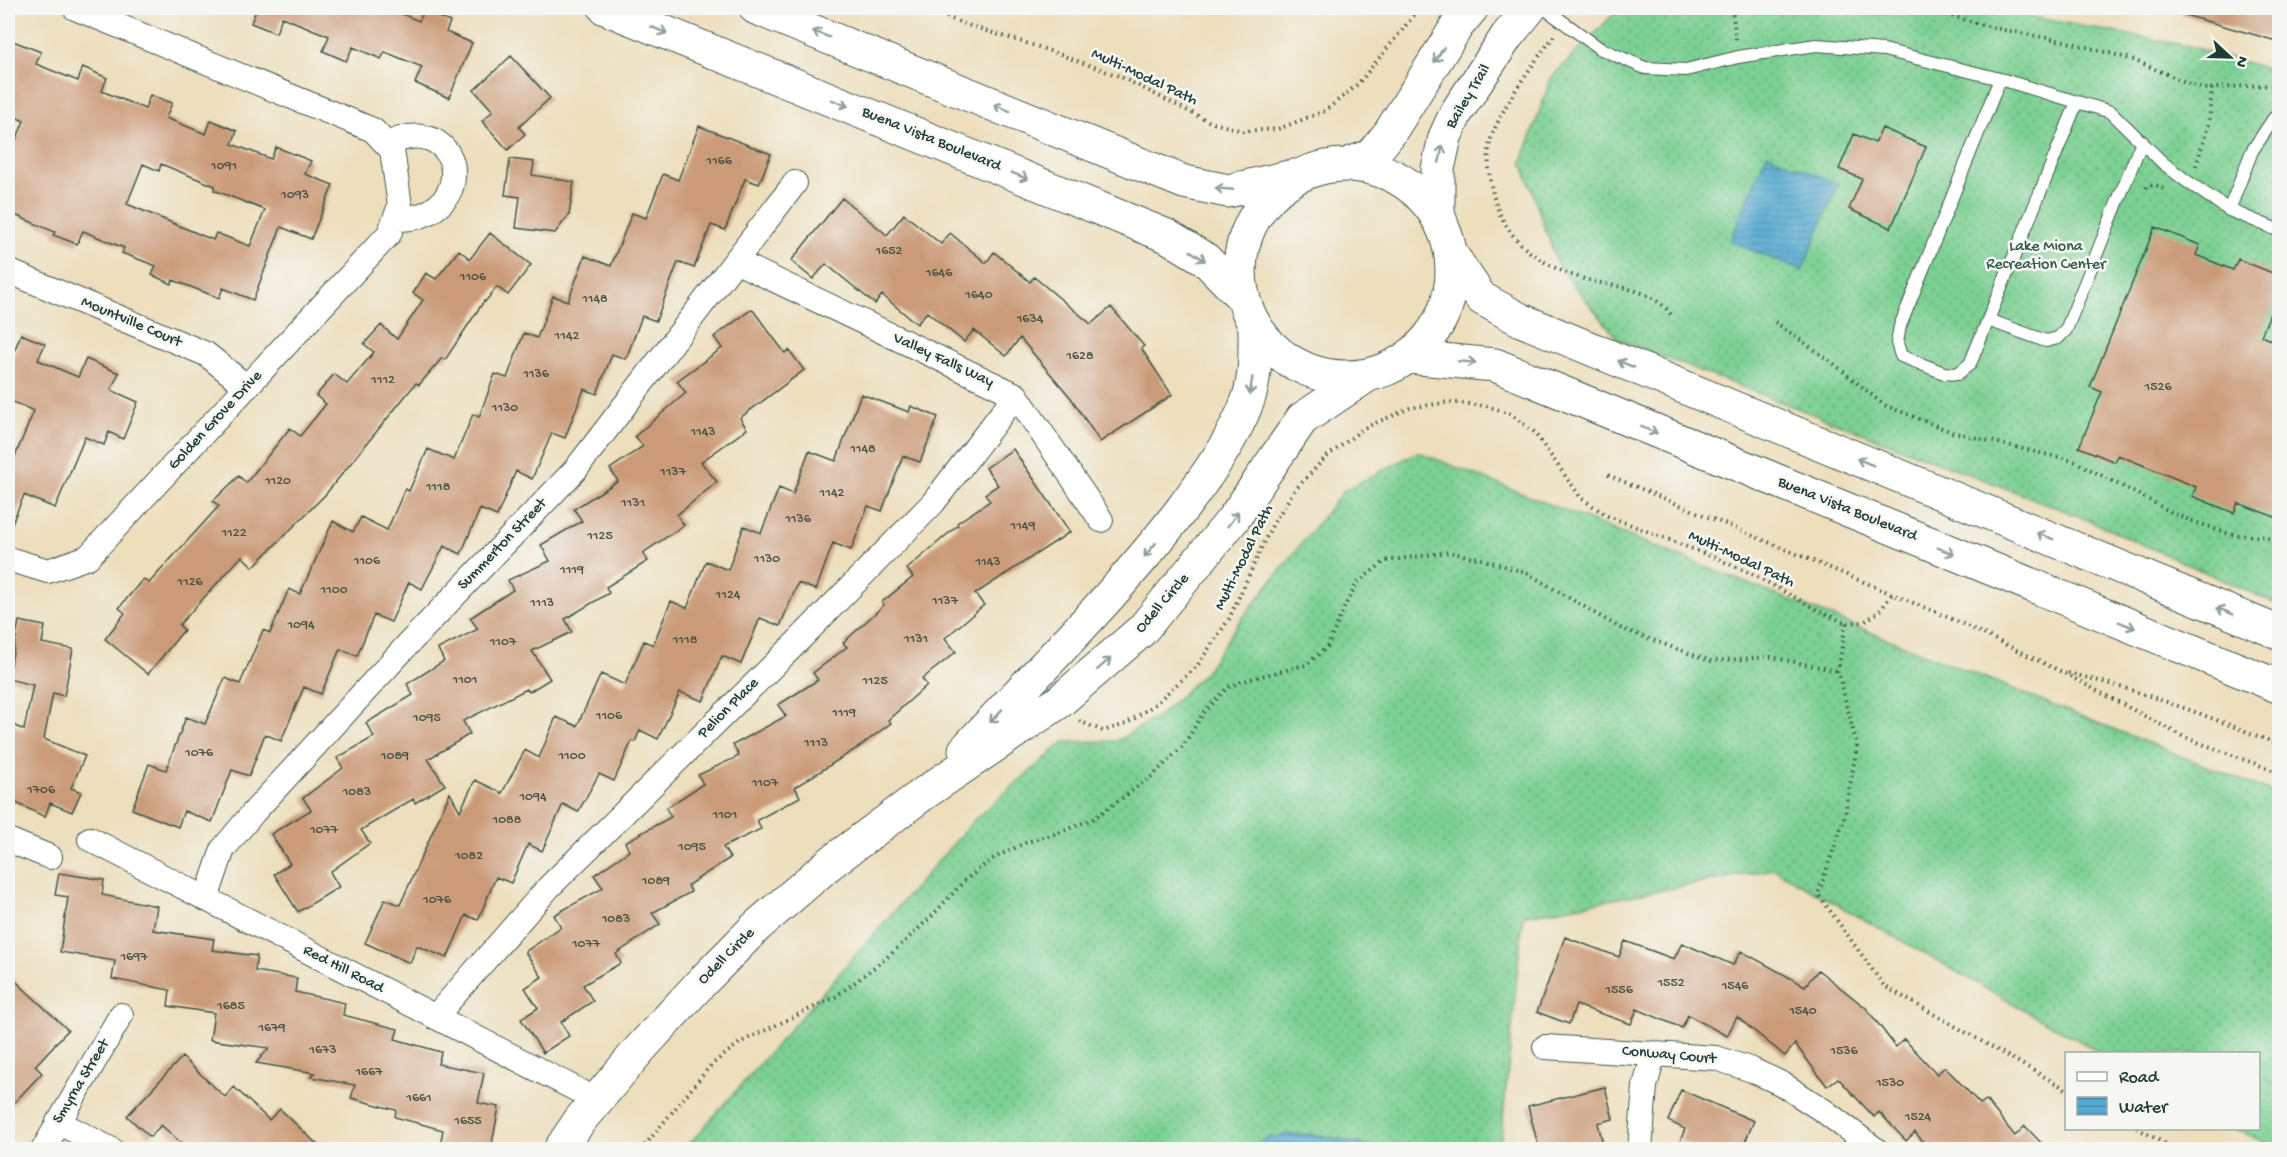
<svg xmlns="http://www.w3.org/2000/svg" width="2287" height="1157" font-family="'Gochi Hand',sans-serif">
<defs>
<pattern id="grass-dots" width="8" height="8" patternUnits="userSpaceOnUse" patternTransform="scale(1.5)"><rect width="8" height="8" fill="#7cd093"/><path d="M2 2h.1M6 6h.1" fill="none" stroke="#65aa79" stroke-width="1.8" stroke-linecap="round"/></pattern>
<pattern id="water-rules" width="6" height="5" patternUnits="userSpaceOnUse" patternTransform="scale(1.5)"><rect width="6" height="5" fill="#55aad1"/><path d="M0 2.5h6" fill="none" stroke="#468caa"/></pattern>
</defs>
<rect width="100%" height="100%" fill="#f6f6f2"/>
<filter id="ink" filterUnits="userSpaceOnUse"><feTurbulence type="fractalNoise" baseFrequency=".0167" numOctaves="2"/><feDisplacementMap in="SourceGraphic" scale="12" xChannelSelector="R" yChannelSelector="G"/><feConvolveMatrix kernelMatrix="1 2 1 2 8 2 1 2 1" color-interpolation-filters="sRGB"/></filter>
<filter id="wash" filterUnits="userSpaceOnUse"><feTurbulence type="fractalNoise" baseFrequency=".008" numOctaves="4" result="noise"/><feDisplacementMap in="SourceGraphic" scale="24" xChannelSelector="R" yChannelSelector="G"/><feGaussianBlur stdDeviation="1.35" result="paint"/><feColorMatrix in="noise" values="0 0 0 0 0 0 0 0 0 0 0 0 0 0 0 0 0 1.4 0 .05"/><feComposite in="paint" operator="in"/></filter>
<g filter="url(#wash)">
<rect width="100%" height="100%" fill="#eddebc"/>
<!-- grass -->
<path fill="url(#grass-dots)" stroke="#4e8664" stroke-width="1.5" d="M1620 8H1992L2021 15 2189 46 2279 72V605L2081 517 1619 340 1558 266 1522 162 1551 78Z
M1418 452 2279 795V1149L2234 1129 2258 1128V1054L2101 1053 1774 869 1523 916 1500 1149 684 1150 975 819 1064 742 1117 741 1160 715 1205 672 1240 621 1344 490Z"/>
<!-- water -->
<path fill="url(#water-rules)" stroke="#3a7482" stroke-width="1.5" d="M1767 154 1838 184 1802 271 1730 241Z
M1287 1134 1319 1135 1381 1149H1250L1265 1139Z"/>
<g id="blocks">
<!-- building -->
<path fill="#cb9b79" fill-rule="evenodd" d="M257 8H387L419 21 424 11 450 22 446 32 472 43 449 98 415 83 422 67 385 52 381 59 353 47 346 61 323 51 329 36 282 17 276 33 251 23Z
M2182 8H2280V42L2181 14Z
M8 39 41 52 36 64 78 81 83 67 107 78 102 91 145 109 150 95 172 103 166 118 206 134 211 120 237 131 232 144 271 159 276 147 311 161 305 174 333 185 311 239 281 227 253 300 223 288 219 298 173 280 172 284 152 275 156 266 122 253 124 248 83 231 77 244 53 235 55 232 8 212V159L24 121 8 114ZM143 164 159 171 161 164 215 186 214 190 265 210 250 246 216 233 213 240 127 204Z
M511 56 550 98 519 127 525 134 508 150 482 121 493 111 474 90Z
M699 126 771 154 759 184 745 179 725 230 711 225 694 268 678 262 656 321 642 316 626 359 612 354 597 394 584 389 565 438 552 433 532 479 516 471 497 516 480 509 461 554 444 546 422 589 409 582 391 622 374 615 357 656 340 649 321 694 304 687 281 741 265 734 249 776 232 770 212 822 184 811 178 827 132 809 149 764 166 770 186 717 205 724 225 678 240 684 263 630 270 633 289 589 300 594 333 521 353 532 361 517 387 530 405 489 409 491 428 449 454 460 473 414 479 417 495 374 507 378 524 333 537 338 553 296 568 301 585 256 611 266 632 213 646 218 663 174 678 180Z
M1882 128 1926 147 1891 228 1849 209 1862 179 1839 169 1854 134 1875 143Z
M510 159 534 162 532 175 574 182 569 215 555 233 516 228 520 197 505 195Z
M842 198 887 235 904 214 941 244 950 233 986 263 994 252 1030 282 1034 277 1091 324 1111 307 1144 346 1141 348 1172 395 1100 442 1071 398 1020 338 1006 356 974 330 964 342 927 312 917 324 882 295 875 304 826 264 813 279 791 261Z
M2155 227 2200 245 2196 255 2233 270 2238 259 2280 276V289L2261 336 2280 344V519L2238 503 2234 513 2192 496 2196 487 2118 455 2115 462 2079 447 2102 392 2090 387Z
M490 233 531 265 508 295 497 287 485 302 484 301 445 360 442 358 419 385 416 383 325 495 253 567 242 556 179 625 184 630 148 674 105 639 125 613 119 608 143 579 149 583 219 506 213 501 239 476 246 483 290 428 300 436 326 404 316 396 334 374 347 384 374 352 364 344 381 325 397 339 423 300 413 293 426 273 436 279 459 250 470 259Z
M752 309 785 353 789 350 804 370 740 418 747 429 701 462 717 482 677 515 684 525 643 553 648 561 606 587 609 593 565 619 572 632 532 651 550 679 529 692 527 689 463 721 470 734 428 759 445 785 415 803 413 799 361 830 370 843 330 872 339 887 298 912 274 874 290 864 271 834 311 810 303 798 343 768 337 758 374 737 366 723 413 695 407 684 444 661 438 649 478 629 470 618 513 590 508 580 550 561 541 545 582 521 574 509 618 481 610 469 643 446 635 436 686 393 677 381 722 348 714 337Z
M21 334 45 344 38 360 78 377 86 359 119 373 111 390 138 402 123 439 109 432 104 445 85 437 55 508 24 495 8 533V473L34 411 8 400V367Z
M861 394 909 412 911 406 938 417 920 462 903 456 882 511 868 506 851 550 833 543 816 590 798 583 780 626 760 618 741 664 722 656 703 701 680 692 658 739 640 730 635 742 632 741 614 781 599 774 578 812 563 804 542 851 528 844 511 883 496 877 478 920 466 915 447 958 417 946 410 963 365 943 385 899 400 905 450 793 460 811 475 780 502 793 525 750 539 758 556 717 577 726 601 674 625 685 644 641 653 645 671 601 687 608 706 561 728 570 744 526 761 533 779 488 793 494 809 451 836 461Z
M1013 449 1070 532 975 594 984 605 945 638 956 652 922 679 927 685 888 720 891 723 859 747 795 787 800 797 757 820 761 829 723 847 730 858 688 885 691 892 652 913 660 924 616 954 621 963 583 985 593 1001 561 1022 569 1036 543 1053 521 1019 538 1008 525 988 542 977 525 952 561 927 554 915 603 888 594 875 629 851 625 842 671 817 666 808 703 784 698 775 739 756 733 745 786 716 778 705 818 680 813 673 847 647 843 643 884 605 882 602 913 577 907 569 958 525 957 523 990 501 985 494 998 485 986 468Z
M19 621 45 626 42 643 73 649 64 696 53 693 44 739 85 756 71 788 81 792 72 812 50 803 45 817 8 799V723L24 730 33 685 8 679Z
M59 873 104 880 102 895 157 906 153 930 214 939 212 950 257 956 255 971 297 978 295 992 345 1003 343 1015 398 1029 395 1039 441 1052 438 1064 484 1073 478 1103 499 1107 491 1149H456L440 1146 443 1130 395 1117 396 1110 351 1098 355 1085 311 1077 315 1073 256 1063 269 1048 210 1040 214 1013 168 1006 170 990 112 979 115 961 60 952 68 897 55 895Z
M1565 937 1619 957 1625 941 1674 959 1682 943 1733 965 1741 951 1805 986 1818 970 1866 1008 1896 1047 1904 1039 1937 1074 1945 1067 1980 1104 1986 1100 2015 1136 2025 1126 2047 1149H1929L1915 1132 1906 1141 1879 1112 1874 1117 1838 1078 1827 1086 1795 1044 1785 1056 1737 1017 1727 1036 1688 1015 1682 1028 1637 1009 1631 1024 1576 1005 1569 1024 1537 1012Z
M8 974 68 1030 35 1066 42 1073 8 1109Z
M182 1057 225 1097 234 1087 269 1120 280 1109 322 1149H188L161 1125 150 1137 127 1116Z
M1605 1087 1613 1119 1598 1123 1604 1149H1539L1528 1106Z
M1681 1090 1754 1121 1742 1149H1699L1680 1141 1685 1129 1668 1121Z"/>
</g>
</g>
<g filter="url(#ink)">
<use href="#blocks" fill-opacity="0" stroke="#3e5548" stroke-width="1.5"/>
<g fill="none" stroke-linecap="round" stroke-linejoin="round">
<defs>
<path id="lane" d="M1544 8 1599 48 1645 68 1686 70 1738 57 1816 45 1884 50 2000 79 2111 112 2163 163 2185 180 2229 210 2280 231
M2000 79 1900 326 1897 343 1901 356 1944 373 1957 374 1970 364 2077 102
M2229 210 2252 151 2274 118 2280 119
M1988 320 2046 341 2058 338 2066 330 2142 141"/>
<path id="street" d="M386 144C393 142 401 138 409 137 468 130 472 220 396 219
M735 261 1016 395 1101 520
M8 271 206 354 247 387
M8 559 48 571 88 557 389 234 400 206 392 150 373 130 75 8
M90 839 597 1100
M8 840 50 857
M206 899 223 849 253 813 410 642 576 469 795 183
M435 1017 548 888 791 648 933 503 1016 395
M1545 1047 1716 1058 1752 1070 1782 1084 1824 1111 1876 1150
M58 1122 112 1150
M43 1150 121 1015
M1640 1150 1645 1086 1654 1053"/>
<path id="secondary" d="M605 8 1167 236 1205 259 1242 297
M756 8 1184 182 1228 191 1293 176
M1349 164 1371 156 1389 134 1457 26 1472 8
M1240 271a106 106 0 1 1 212 0a106 106 0 1 1-212 0Z
M1442 225 1438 214V169L1445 137 1456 113 1507 36 1530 8
M1451 254 1481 298 1521 320 2280 633
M1409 357 1495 365 2280 687
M965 750C1037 672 1114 597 1179 513 1205 478 1233 441 1248 400 1256 378 1255 351 1255 327
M560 1150 580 1120 640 1049 699 985 757 926 829 864 923 794 1059 702 1142 630 1234 518 1302 419 1365 377"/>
</defs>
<!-- lane casing -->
<use href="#lane" stroke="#3e5548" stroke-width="14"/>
<!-- street casing -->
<use href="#street" stroke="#3e5548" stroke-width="26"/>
<!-- secondary casing -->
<use href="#secondary" stroke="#3e5548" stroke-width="35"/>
<!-- path -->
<path stroke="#3e5548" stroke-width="4" stroke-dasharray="1.5 4.5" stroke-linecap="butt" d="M924 8 967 25 1039 47 1119 76 1210 122 1243 131 1278 129 1325 111 1358 84 1420 8
M1732 8 1736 40
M1923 8 1994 28 2068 42 2131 59 2202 89 2262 85 2280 87
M1554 36C1531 67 1508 97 1493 133 1487 147 1488 163 1490 178 1497 231 1528 260 1578 277 1610 288 1651 285 1672 316
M2196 166 2209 123 2212 88
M2146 188 2147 186 2156 185 2163 189
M1775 322 1834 364 1884 405 1952 432 2074 461 2181 517 2229 534 2265 537 2280 543
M1608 475 1959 622 2062 672 2184 737 2280 773
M1846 623 1838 671 1857 746 1844 819 1818 894 1884 986 2066 1089
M2068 673C2140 690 2211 717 2280 745
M1079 721 1103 731 1126 724 1155 704 1197 666 1229 619 1270 529 1294 491 1324 459 1364 428 1410 408 1449 402 1486 406 1509 413 1534 432 1581 498 1608 516 1718 559 1754 575 1821 612 1846 623 1864 622 1880 611 1892 594
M2137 1128 2176 1150
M641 1150 711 1065 741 1042 835 997 858 980 891 954 932 916 964 881 992 859 1027 842 1058 833 1093 819 1125 796 1152 776 1183 746 1204 712 1228 687 1250 679 1306 665 1328 646 1343 610 1357 583 1385 561 1449 552 1481 559 1527 573 1620 628 1710 661 1771 657 1838 671"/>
<!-- lane -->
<use href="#lane" stroke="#fff" stroke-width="12"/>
<!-- street -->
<use href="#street" stroke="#fff" stroke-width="24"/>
<!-- secondary -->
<use href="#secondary" stroke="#fff" stroke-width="33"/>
</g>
<!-- one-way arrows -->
<defs><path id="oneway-shaft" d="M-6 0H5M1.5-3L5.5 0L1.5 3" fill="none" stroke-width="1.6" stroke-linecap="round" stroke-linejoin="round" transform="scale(1.5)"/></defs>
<g stroke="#8f9e9a">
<use href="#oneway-shaft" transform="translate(659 30) rotate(22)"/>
<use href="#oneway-shaft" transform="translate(821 34) rotate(-158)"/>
<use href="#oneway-shaft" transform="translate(1439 55) rotate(123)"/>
<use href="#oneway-shaft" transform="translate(840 103) rotate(22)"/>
<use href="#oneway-shaft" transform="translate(1002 108) rotate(-158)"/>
<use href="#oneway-shaft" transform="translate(1441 154) rotate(-78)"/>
<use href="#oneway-shaft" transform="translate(1020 176) rotate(22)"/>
<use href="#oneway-shaft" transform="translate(1224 189) rotate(-175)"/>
<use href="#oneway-shaft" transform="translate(1198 256) rotate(34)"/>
<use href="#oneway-shaft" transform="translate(1467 362) rotate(5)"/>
<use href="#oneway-shaft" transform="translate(1626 364) rotate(-158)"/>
<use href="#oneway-shaft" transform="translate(1251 386) rotate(99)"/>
<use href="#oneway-shaft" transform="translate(1649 430) rotate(22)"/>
<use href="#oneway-shaft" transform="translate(1865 462) rotate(-158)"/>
<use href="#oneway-shaft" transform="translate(1233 519) rotate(-53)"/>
<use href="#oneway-shaft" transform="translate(2045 536) rotate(-158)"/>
<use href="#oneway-shaft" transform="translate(1150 550) rotate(130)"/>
<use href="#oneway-shaft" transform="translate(1946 551) rotate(22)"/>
<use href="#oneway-shaft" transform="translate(2225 611) rotate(-158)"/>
<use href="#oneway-shaft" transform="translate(2127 625) rotate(22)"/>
<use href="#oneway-shaft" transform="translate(1104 664) rotate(-41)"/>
<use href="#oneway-shaft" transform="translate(996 716) rotate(133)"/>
</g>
</g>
<g text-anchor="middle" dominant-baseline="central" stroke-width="5" stroke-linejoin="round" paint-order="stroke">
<!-- number labels -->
<g font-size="14" fill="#4a5445">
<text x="719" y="161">1166</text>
<text x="224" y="166">1091</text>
<text x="295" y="195">1093</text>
<text x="889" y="251">1652</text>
<text x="939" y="273">1646</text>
<text x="473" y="277">1106</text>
<text x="979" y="295">1640</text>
<text x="595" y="299">1148</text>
<text x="1030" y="319">1634</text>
<text x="567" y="336">1142</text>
<text x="1080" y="356">1628</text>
<text x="536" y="374">1136</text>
<text x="383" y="380">1112</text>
<text x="2158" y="387">1526</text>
<text x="505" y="408">1130</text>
<text x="703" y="432">1143</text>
<text x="863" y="449">1148</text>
<text x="673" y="472">1137</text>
<text x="278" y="481">1120</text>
<text x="438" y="487">1118</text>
<text x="832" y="493">1142</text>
<text x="633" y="503">1131</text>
<text x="798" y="519">1136</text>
<text x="1023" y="526">1149</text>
<text x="234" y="533">1122</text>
<text x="600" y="536">1125</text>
<text x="767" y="559">1130</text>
<text x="367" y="561">1106</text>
<text x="988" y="562">1143</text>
<text x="572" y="570">1119</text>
<text x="190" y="582">1126</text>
<text x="334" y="590">1100</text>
<text x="728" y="595">1124</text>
<text x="945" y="601">1137</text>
<text x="542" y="603">1113</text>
<text x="301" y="625">1094</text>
<text x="916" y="639">1131</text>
<text x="685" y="640">1118</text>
<text x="503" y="642">1107</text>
<text x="465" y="680">1101</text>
<text x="875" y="681">1125</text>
<text x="844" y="713">1119</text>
<text x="609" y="716">1106</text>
<text x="427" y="718">1095</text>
<text x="816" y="743">1113</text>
<text x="199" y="753">1076</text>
<text x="395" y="756">1089</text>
<text x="572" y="756">1100</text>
<text x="765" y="783">1107</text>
<text x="41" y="790">1706</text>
<text x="357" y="792">1083</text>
<text x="533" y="797">1094</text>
<text x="725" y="815">1101</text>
<text x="507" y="820">1088</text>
<text x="324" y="830">1077</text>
<text x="692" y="847">1095</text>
<text x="469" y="856">1082</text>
<text x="656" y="881">1089</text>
<text x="437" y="900">1076</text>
<text x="616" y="919">1083</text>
<text x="586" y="944">1077</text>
<text x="134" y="957">1697</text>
<text x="1671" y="983">1552</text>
<text x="1735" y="986">1546</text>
<text x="1619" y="990">1556</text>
<text x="231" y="1006">1685</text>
<text x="1803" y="1011">1540</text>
<text x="272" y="1028">1679</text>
<text x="323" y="1050">1673</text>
<text x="1844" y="1051">1536</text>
<text x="369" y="1072">1667</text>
<text x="1890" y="1083">1530</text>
<text x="419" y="1098">1661</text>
<text x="1918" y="1117">1524</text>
<text x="468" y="1121">1655</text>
</g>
<!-- street labels -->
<g font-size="16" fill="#1f3d34" stroke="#f6f6f2">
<text transform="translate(1144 78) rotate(25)">Multi-Modal Path</text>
<text transform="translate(1469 97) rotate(-59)">Bailey Trail</text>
<text transform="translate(931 140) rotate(22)">Buena Vista Boulevard</text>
<text transform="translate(131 323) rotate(23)">Mountville Court</text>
<text transform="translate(943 361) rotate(25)">Valley Falls Way</text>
<text transform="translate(216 421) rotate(-47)">Golden Grove Drive</text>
<text transform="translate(1847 510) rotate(22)">Buena Vista Boulevard</text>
<text transform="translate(503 545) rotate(-46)">Summerton Street</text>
<text transform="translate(1245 558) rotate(-64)">Multi-Modal Path</text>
<text transform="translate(1741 560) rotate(25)">Multi-Modal Path</text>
<text transform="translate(1163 604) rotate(-49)">Odell Circle</text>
<text transform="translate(729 709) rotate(-45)">Pelion Place</text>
<text transform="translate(727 957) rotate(-45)">Odell Circle</text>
<text transform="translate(343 970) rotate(27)">Red Hill Road</text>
<text transform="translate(1669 1056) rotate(5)">Conway Court</text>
<text transform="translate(82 1082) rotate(-59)">Smyrna Street</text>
</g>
<!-- park labels -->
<g font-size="16" fill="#325a47" stroke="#f6f6f2">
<text x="2046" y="247">Lake Miona<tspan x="2046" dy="18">Recreation Center</tspan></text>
</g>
</g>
<!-- margin -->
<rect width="2287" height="1157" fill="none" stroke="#f6f6f2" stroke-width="30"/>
<!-- legend -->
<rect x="2065" y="1052" width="195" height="78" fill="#f6f6f2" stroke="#a0aca6" stroke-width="1.5"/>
<rect x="2077" y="1072" width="30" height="9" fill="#ffffff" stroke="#a0aca6" stroke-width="1.5"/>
<text x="2119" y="1082" font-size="18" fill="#1f3d34">Road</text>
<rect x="2077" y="1097" width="30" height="18" fill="url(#water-rules)" stroke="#a0aca6" stroke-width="1.5"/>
<text x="2119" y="1112" font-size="18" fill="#1f3d34">Water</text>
<!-- north arrow -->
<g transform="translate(2230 57) rotate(112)" stroke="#f6f6f2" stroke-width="4.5" paint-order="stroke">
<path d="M0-4.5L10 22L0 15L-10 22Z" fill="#1f3d34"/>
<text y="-9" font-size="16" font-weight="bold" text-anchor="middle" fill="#1f3d34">N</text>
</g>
</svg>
